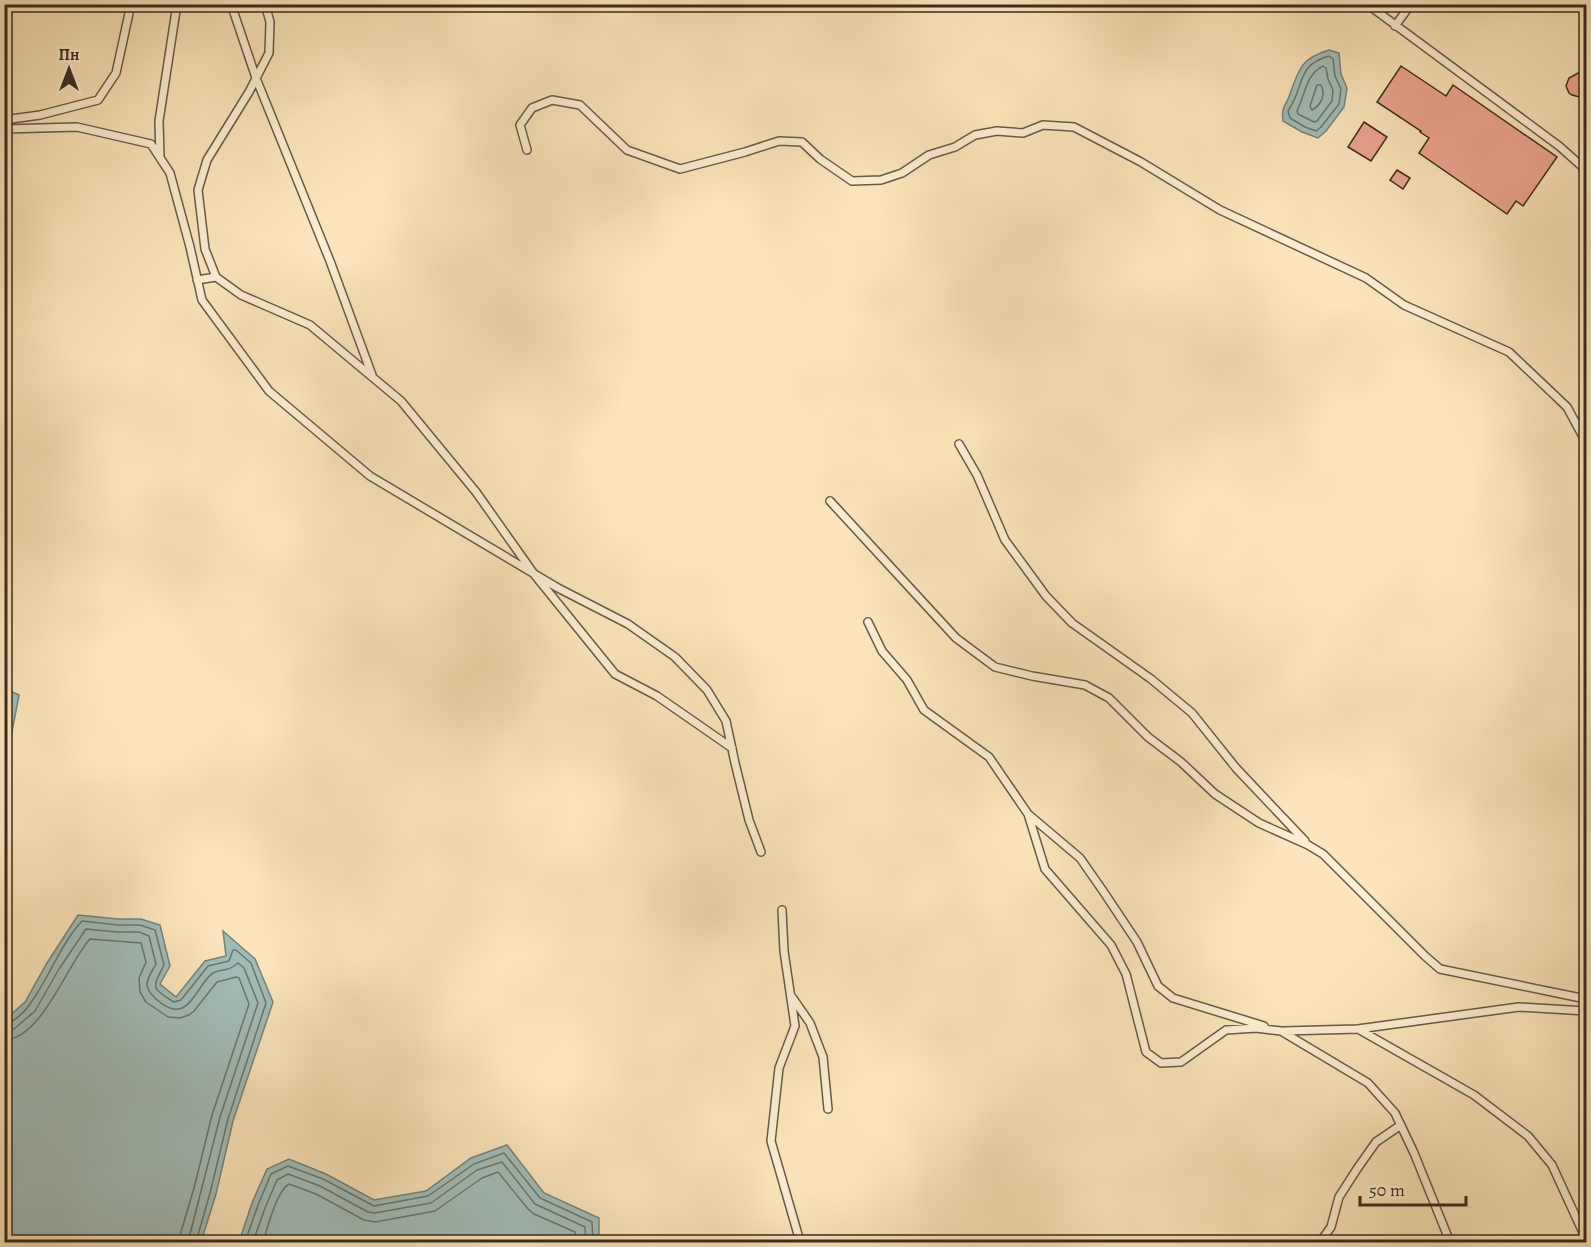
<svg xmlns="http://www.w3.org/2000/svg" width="1591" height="1247" font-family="Alegreya,serif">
<rect width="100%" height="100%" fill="#fce5bc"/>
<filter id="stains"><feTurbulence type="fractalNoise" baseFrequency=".00333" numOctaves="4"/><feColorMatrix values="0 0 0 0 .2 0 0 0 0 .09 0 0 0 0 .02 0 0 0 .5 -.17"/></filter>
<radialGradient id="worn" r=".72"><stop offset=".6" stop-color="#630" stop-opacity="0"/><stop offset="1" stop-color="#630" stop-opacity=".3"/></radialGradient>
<!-- water -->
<path fill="#a1bdb8" stroke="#77837a" stroke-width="1.5" d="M1329 50 1339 53 1341 74 1347 88 1344 107 1326 131 1318 138 1302 132 1283 121C1281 105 1286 107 1290 94 1299 68 1302 58 1329 50Z
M5 689 19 695 5 769Z
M78 915 118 919H141L160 925 170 966 160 984 176 997 205 961 226 956 223 931 255 959 273 1002 233 1121 216 1194 201 1242H5V1020L25 1002 47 963Z
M507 1145 544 1193 599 1218V1242H239L252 1203 267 1169 289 1159 326 1174 374 1200 426 1191 471 1158Z"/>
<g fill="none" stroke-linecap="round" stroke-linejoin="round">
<!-- shore -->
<path stroke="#6c756b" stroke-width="1.5" d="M1329 56 1333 59 1335 76 1341 89 1339 104 1321 127 1316 131 1305 127 1290 118 1288 111C1290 107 1293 103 1295 98 1304 76 1302 64 1329 56Z
M1323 66 1326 68 1328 79 1333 90 1332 101 1317 121 1314 122 1298 114 1297 111C1305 95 1306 74 1323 66Z
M1317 85H1321C1326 95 1321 105 1312 110L1310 106Z
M4 1024C13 1023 25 1012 30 1004 49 978 60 945 82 921L118 925H140L155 930 164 965C153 987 150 988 174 1002L181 1000 208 966 229 961 233 950H236L251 963 266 1003 228 1119 210 1193 196 1242
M4 1031 14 1029 35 1011 59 969 86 929 117 932H139L149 936 156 964C153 970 147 977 147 985 148 996 171 1014 182 1008 194 1003 203 979 213 973 221 968 227 973 238 963L244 968 258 1003 220 1117 188 1242
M4 1040C42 1039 67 964 90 939L141 943 146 962 139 978 140 992 146 1002 168 1017 180 1018 189 1015 194 1011 217 982 236 977 239 978 249 1004 212 1115 194 1188 180 1235 179 1242
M245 1242 258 1205 271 1174 288 1166 323 1179 374 1206 428 1196 474 1164 504 1153 540 1198 592 1222 593 1242
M253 1242 265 1208 277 1180 288 1174 320 1186 368 1212 375 1213 431 1203 477 1170 502 1162 535 1204 585 1227 586 1242
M263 1242C267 1229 277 1190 289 1184L316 1194 364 1220 375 1222 435 1211 482 1178 498 1172 528 1209 534 1214 575 1232 577 1242"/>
</g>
<!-- building -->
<path fill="#eda58f" stroke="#382d1e" stroke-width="1.5" d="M1401 66 1446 96 1453 85 1557 157 1523 206 1516 201 1507 214 1419 153 1429 138 1420 132 1421 131 1377 102Z
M1587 68V93L1579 97 1572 95 1569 93 1566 86 1569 78Z
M1364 122 1387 137 1371 161 1348 147Z
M1397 170 1410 178 1403 189 1390 180Z"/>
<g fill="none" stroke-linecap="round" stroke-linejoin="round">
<defs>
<path id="service" d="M231 4 256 78 330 261 372 375
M265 4 270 22 269 53 249 92 207 160 198 190 205 249 216 277 241 295 310 325 401 401 476 492 534 574 615 674 657 696 732 748
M1367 4 1559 146 1586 170
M1395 26 1411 4
M4 120 40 115 98 100 116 73 131 4
M4 129 77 127 151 144 170 173 190 247 202 300 269 391 370 476 558 588 628 624 675 657 707 690 726 721 735 763 749 820 761 852
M527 150 520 125 532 108 552 100 580 105 627 150 680 169 745 152 779 141 802 142 820 159 852 181 881 180 902 173 929 155 955 147 975 135 997 131 1023 133 1043 125 1074 127 1141 162 1220 210 1366 278 1404 305 1509 352 1567 407 1586 442
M160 157 159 121 177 4
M197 280 216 277
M959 444 977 475 1005 540 1046 596 1072 623 1151 679 1192 713 1236 768 1305 841
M830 501 956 638 995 667 1032 676 1085 685 1109 698 1148 737 1181 762 1215 794 1259 823 1308 845 1323 854 1425 956 1440 969 1586 999
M868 622 882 651 907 680 924 710 989 757 1028 814 1045 869 1111 945 1126 974 1146 1052 1161 1063 1181 1062 1226 1030 1256 1028 1281 1031 1368 1083 1395 1113 1414 1153 1450 1242
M1028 814 1080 858 1103 891 1137 942 1158 986 1173 998 1264 1026
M782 910 784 951 795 1026 779 1068 771 1141 799 1238
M792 997 810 1023 823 1057 828 1109
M1358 1029 1474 1095 1528 1136 1552 1165 1586 1239
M1284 1031 1358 1029 1519 1007 1586 1011
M1320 1242 1331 1227 1339 1197 1357 1169 1376 1142 1401 1125"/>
</defs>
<!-- service casing -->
<use href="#service" stroke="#695b46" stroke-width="10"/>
<!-- service -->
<use href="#service" stroke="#fdeed3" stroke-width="7"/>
</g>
<!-- margin -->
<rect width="1591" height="1247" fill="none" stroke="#fce5bc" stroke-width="24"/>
<rect x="6" y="6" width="1579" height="1235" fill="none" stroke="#382d1e" stroke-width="3"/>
<rect x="12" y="12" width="1567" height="1223" fill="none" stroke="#382d1e" stroke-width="1.5"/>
<!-- north arrow -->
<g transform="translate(69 69)" stroke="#fdeed3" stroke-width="4.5" paint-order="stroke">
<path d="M0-4.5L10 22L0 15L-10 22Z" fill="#382d1e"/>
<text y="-9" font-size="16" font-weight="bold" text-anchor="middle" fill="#382d1e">Пн</text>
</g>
<!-- scale -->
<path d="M1360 1196v9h106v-9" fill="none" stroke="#382d1e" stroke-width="3"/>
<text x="1369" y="1196" font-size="18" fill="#382d1e" stroke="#fdeed3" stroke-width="4.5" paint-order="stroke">50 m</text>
<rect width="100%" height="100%" filter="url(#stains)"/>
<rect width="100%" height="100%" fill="url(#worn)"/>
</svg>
